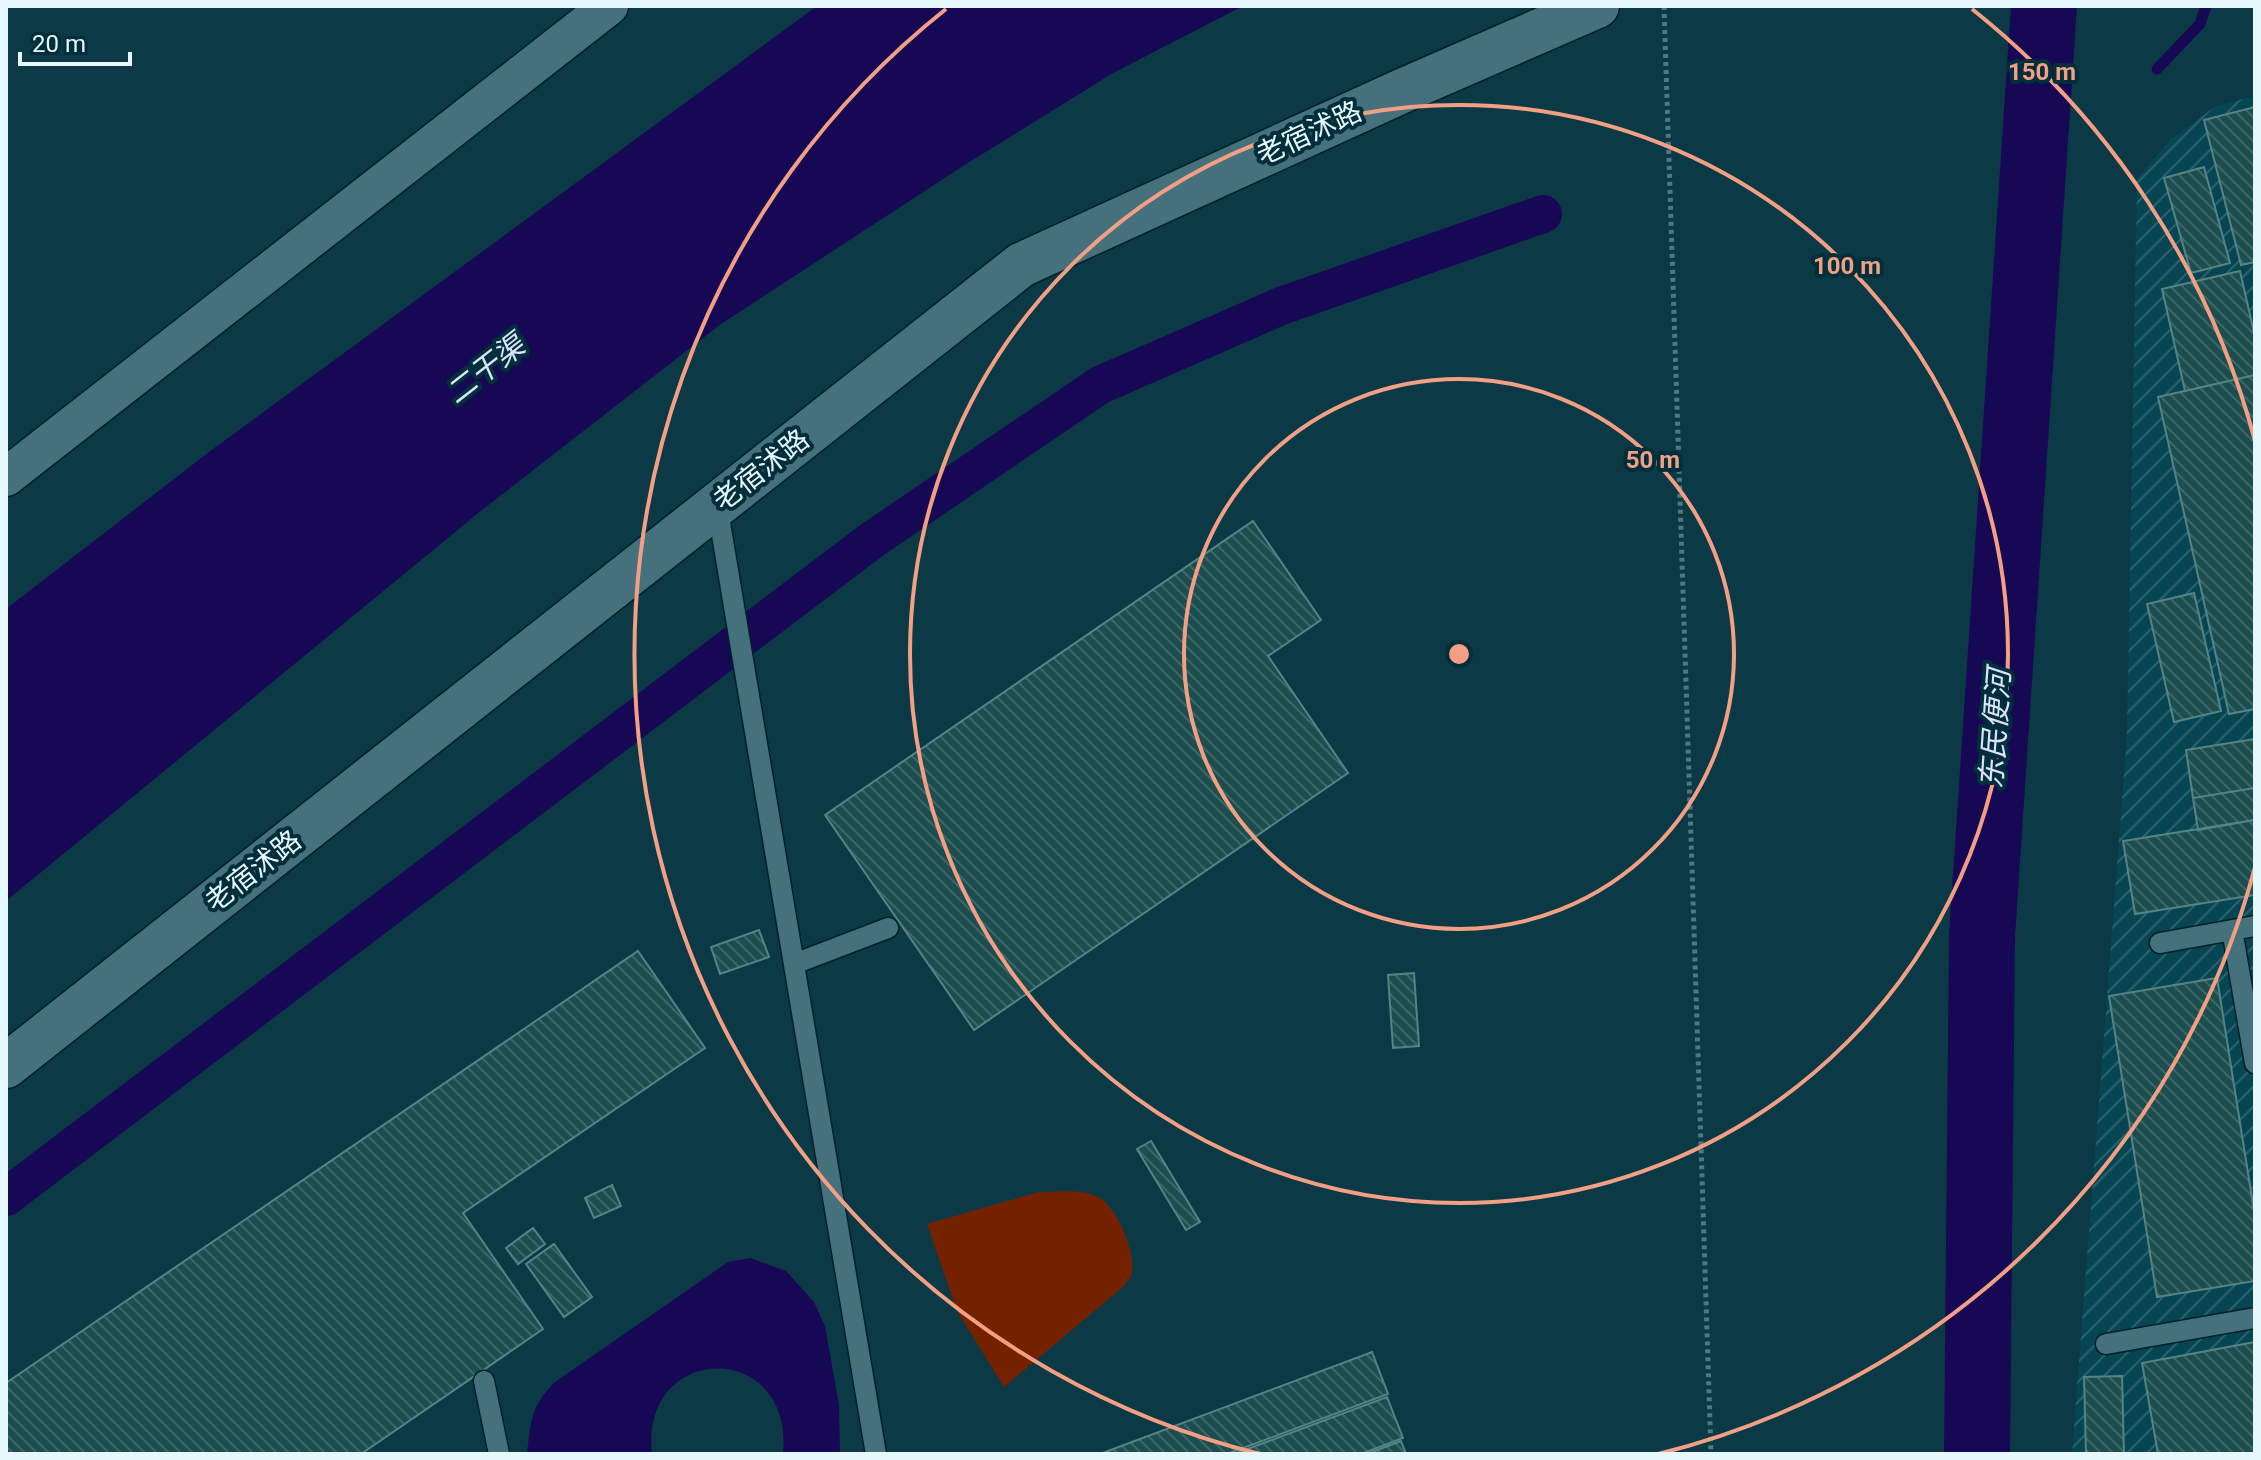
<svg xmlns="http://www.w3.org/2000/svg" width="2261" height="1460" font-family="Roboto,'Noto Sans SC',sans-serif">
<defs>
<pattern id="industrial-furrows" width="10" height="10" patternUnits="userSpaceOnUse" patternTransform="scale(2)"><rect width="10" height="10" fill="#064552"/><path d="M-1 1l2-2M0 10L10 0M9 11l2-2" fill="none" stroke="#2a616c"/></pattern>
<pattern id="building-back-hatch" width="6" height="6" patternUnits="userSpaceOnUse" patternTransform="scale(2)"><rect width="6" height="6" fill="#1c4d4f"/><path d="M-1 5l2 2M0 0l6 6M5-1l2 2" fill="none" stroke="#3d6769"/></pattern>
</defs>
<rect width="100%" height="100%" fill="#0b3a46"/>
<!-- industrial -->
<path fill="url(#industrial-furrows)" d="M2255 96V1454H2072L2127 735 2137 179 2171 139 2216 106Z"/>
<!-- pitch -->
<path fill="#742100" d="M1039 1192C1058 1192 1083 1188 1100 1198 1117 1208 1138 1256 1131 1276 1131 1277 1125 1284 1124 1286L1004 1387 957 1311 927 1224Z"/>
<!-- water -->
<path fill="#160854" d="M817 6H1243L1113 73 963 166 721 324 482 510 6 901V609L209 452Z
M750 1258 786 1271 814 1302 825 1326 839 1405 840 1454H783C794 1338 639 1342 652 1454H527C531 1421 530 1407 555 1382L728 1262Z"/>
<g fill="none" stroke-linecap="round" stroke-linejoin="round">
<!-- stream -->
<path stroke="#160854" stroke-width="11" d="M2157 69 2200 24 2206 6"/>
<!-- canal -->
<path stroke="#160854" stroke-width="38" d="M6 1197 872 540 1100 385 1281 306 1543 214"/>
<!-- river -->
<path stroke="#160854" stroke-width="66" d="M1977 1454 1982 936 2044 6"/>
</g>
<!-- building -->
<path fill="url(#building-back-hatch)" stroke="#558486" stroke-width="2" d="M2255 107V262L2241 265 2204 120Z
M2204 167 2230 263 2191 273 2164 178Z
M2240 271 2255 337V375L2185 391 2162 289Z
M2255 375V709L2229 714 2158 397Z
M1253 521 1321 620 1268 656 1348 773 974 1030 825 815Z
M2194 593 2221 711 2174 722 2147 604Z
M2255 739V788L2193 798 2186 750Z
M2255 788V820L2198 830 2193 798Z
M2255 820V895L2135 914 2123 841Z
M759 930 769 957 720 974 711 947Z
M638 951 705 1048 463 1213 543 1329 361 1454H6V1383Z
M1414 973 1419 1046 1393 1048 1388 975Z
M2217 978 2255 1217V1281L2157 1297 2109 996Z
M1151 1141 1200 1222 1186 1230 1137 1149Z
M612 1185 621 1206 594 1218 585 1198Z
M533 1228 545 1244 518 1264 506 1248Z
M554 1244 592 1297 564 1317 526 1264Z
M2255 1342V1454H2158L2142 1363Z
M1372 1352 1388 1394 1227 1454H1100Z
M2122 1376 2124 1454H2086L2084 1377Z
M1387 1397 1403 1438 1361 1454H1234Z
M1401 1441 1406 1454H1367Z"/>
<g fill="none" stroke-linecap="round" stroke-linejoin="round">
<defs>
<path id="service" d="M717 505 876 1454
M2232 930 2255 1063
M2160 943 2255 926
M794 964 888 928
M2106 1344 2255 1318
M484 1381 499 1454"/>
<path id="minor" d="M6 477 609 6"/>
<path id="secondary" d="M6 1066 1021 265 1402 91 1597 6"/>
</defs>
<!-- service casing -->
<use href="#service" stroke="#002028" stroke-width="23"/>
<!-- minor casing -->
<use href="#minor" stroke="#002028" stroke-width="41"/>
<!-- secondary casing -->
<use href="#secondary" stroke="#002028" stroke-width="47"/>
<!-- path -->
<path stroke="#517781" stroke-width="5" stroke-dasharray="4 4" stroke-linecap="butt" d="M1664 6 1711 1454"/>
<!-- service -->
<use href="#service" stroke="#45717d" stroke-width="20"/>
<!-- minor -->
<use href="#minor" stroke="#45717d" stroke-width="38"/>
<!-- secondary -->
<use href="#secondary" stroke="#45717d" stroke-width="44"/>
</g>
<!-- distance rings -->
<g fill="none" stroke="#f39f84" stroke-width="4">
<circle cx="1459" cy="654" r="275"/>
<circle cx="1459" cy="654" r="549"/>
<path d="M2255 867A824 824 0 0 1 1658 1454M1260 1454A824 824 0 0 1 946 9M1972 9A824 824 0 0 1 2255 441"/>
</g>
<g text-anchor="middle" dominant-baseline="central" stroke-width="8" stroke-linejoin="round" paint-order="stroke">
<!-- street labels -->
<g font-size="28" fill="#e6f8fe" stroke="#002f3b">
<text transform="translate(1309 133) rotate(-25)">老宿沭路</text>
<text transform="translate(761 470) rotate(-38)">老宿沭路</text>
<text transform="translate(253 871) rotate(-38)">老宿沭路</text>
</g>
<!-- water labels -->
<g font-size="30" font-style="italic" fill="#dde2fc" stroke="#002f3b">
<text transform="translate(485 369) rotate(-38)">二干渠</text>
<text transform="translate(1995 729) rotate(-86)">东民便河</text>
</g>
</g>
<circle cx="1459" cy="654" r="12" fill="#f39f84" stroke="#002f3b" stroke-width="4"/>
<g font-size="24" text-anchor="middle" font-weight="bold" fill="#f39f84" stroke="#002f3b" stroke-width="8" stroke-linejoin="round" paint-order="stroke">
<text x="2042" y="80">150 m</text>
<text x="1847" y="274">100 m</text>
<text x="1653" y="468">50 m</text>
</g>
<!-- border -->
<rect width="2261" height="1460" fill="none" stroke="#e6f8fe" stroke-width="16"/>
<!-- scale -->
<path d="M20 52v12h110v-12" fill="none" stroke="#e6f8fe" stroke-width="4"/>
<text x="32" y="52" font-size="24" fill="#e6f8fe" stroke="#002f3b" stroke-width="6" paint-order="stroke">20 m</text>
</svg>
